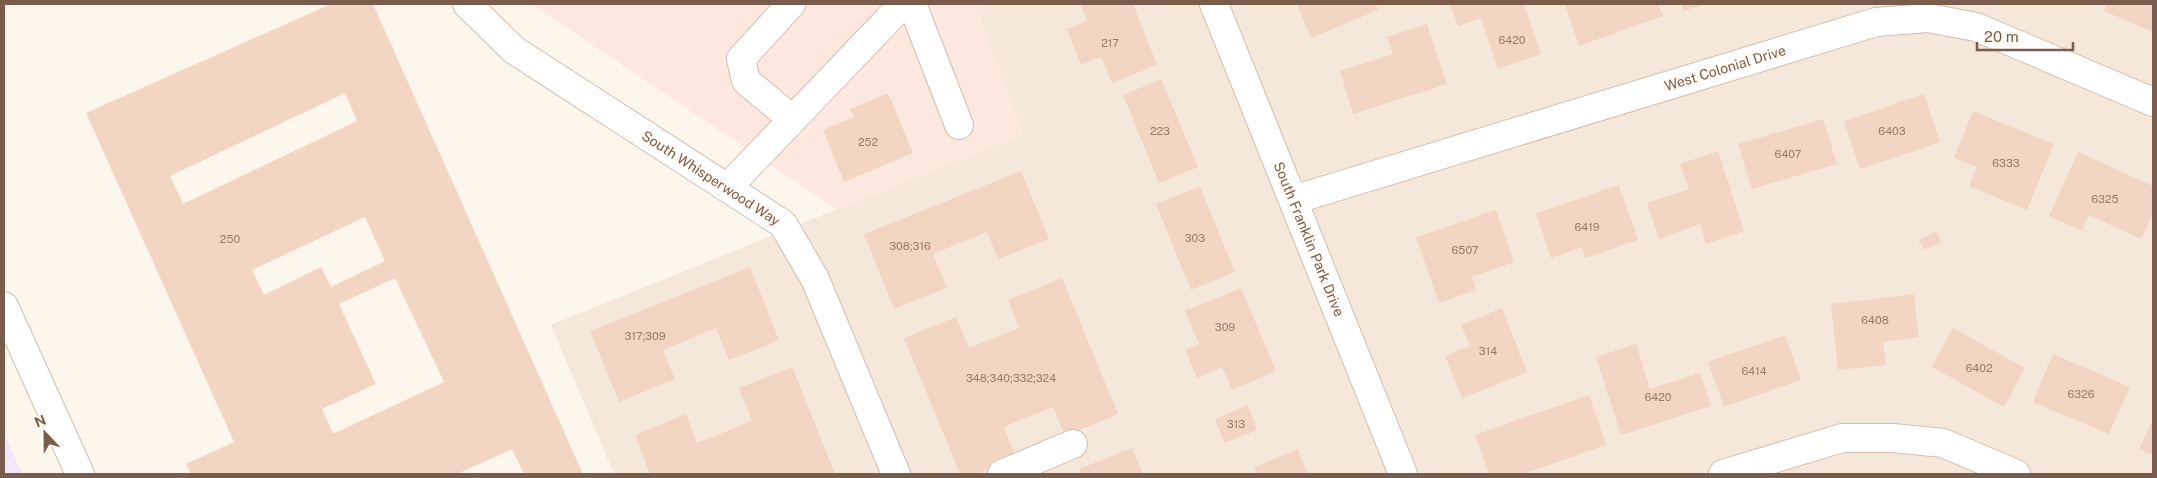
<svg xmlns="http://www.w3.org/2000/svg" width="2157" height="478" font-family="'Public Sans',sans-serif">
<rect width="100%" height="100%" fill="#fdf6ec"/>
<!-- residential -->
<path fill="#f5e8da" d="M977 4H2153V474H614L551 325 1023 134 977 12Z"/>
<!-- commercial -->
<path fill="#fde8e0" d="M531 4H977V12L1023 134 838 210Z"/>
<!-- education -->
<path fill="#f3e8fa" d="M4 433 22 474H4Z"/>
<!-- building -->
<path fill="#f3d5c3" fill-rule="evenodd" d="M331 4H373L583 474H524L512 449 457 474H191L186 464 234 442 86 113ZM345 93 357 121 183 204 170 176ZM365 217 385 261 331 287 321 267 264 295 252 270ZM395 278 444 382 333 434 322 409 376 384 339 304Z
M1080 4H1133L1157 65 1112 83 1101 57 1081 65 1067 29 1087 21Z
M1297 4H1375L1378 10 1311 38Z
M1450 4H1524L1541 54 1498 69 1481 18 1458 26Z
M1565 4H1658L1663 16 1579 46Z
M1681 4H1705L1684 11Z
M2107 4H2153V32L2104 11Z
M1427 24 1447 84 1353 114 1340 71 1393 54 1387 37Z
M1161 79 1198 167 1159 183 1123 95Z
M888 93 913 153 844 182 823 130 854 117 850 109Z
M1924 94 1940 142 1860 169 1844 121Z
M1973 111 2054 144 2027 210 1969 186 1977 167 1954 158Z
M1823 119 1837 164 1752 189 1738 144Z
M1718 151 1744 231 1706 244 1700 224 1659 239 1647 203 1689 189 1680 164Z
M2078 152 2153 186V212L2141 239 2089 215 2082 231 2049 216Z
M1021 171 1049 239 998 259 987 232 933 254 947 288 894 309 864 234Z
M1619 185 1638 240 1585 258 1582 247 1551 258 1536 213Z
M1200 187 1235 272 1191 290 1156 204Z
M1496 210 1514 262 1472 277 1476 290 1439 303 1416 237Z
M1936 231 1941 242 1924 250 1919 240Z
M750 267 779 340 729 360 716 328 663 350 675 379 619 402 590 331Z
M1062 278 1118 414 1065 436 1053 407 1004 427 1016 458 976 474H960L904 338 956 317 969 348 1019 328 1008 300Z
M1241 288 1276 371 1232 390 1222 367 1197 378 1185 350 1199 344 1185 311Z
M1914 294 1919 337 1883 342 1886 365 1838 370 1831 304Z
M1502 308 1527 372 1462 398 1445 356 1470 346 1461 325Z
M1953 328 2025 368 2004 407 1932 367Z
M1785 335 1801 380 1724 407 1708 362Z
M1636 344 1650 389 1700 373 1711 406 1621 435 1596 357Z
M2053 354 2130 387 2109 434 2033 402Z
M792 367 835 474H650L635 435 686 414 697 443 752 421 739 388Z
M1589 395 1606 445 1523 474H1489L1475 435Z
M1248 405 1257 430 1225 443 1215 419Z
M2153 419V455L2139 449Z
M1132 448 1143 474H1081L1079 469Z
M1298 449 1308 474H1257L1254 467Z"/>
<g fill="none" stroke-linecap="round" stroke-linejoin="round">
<defs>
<path id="minor" d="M467 4 514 50 783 224 815 279 896 474
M791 4 741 59 746 81 792 119
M912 4 959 125
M1214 4 1403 474
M727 188 903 4
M1293 200 1876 22 1928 18 1976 27 2153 102
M4 306 80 474
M1002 474 1073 444
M1723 474 1842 438H1893L1943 443 2016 474"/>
</defs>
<!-- minor casing -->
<use href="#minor" stroke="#d1beb0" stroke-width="30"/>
<!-- minor -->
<use href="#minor" stroke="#fff" stroke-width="28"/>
</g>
<g text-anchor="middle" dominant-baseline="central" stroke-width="4" stroke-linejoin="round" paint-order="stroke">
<!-- number labels -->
<g font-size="11" fill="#987a6a">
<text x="1512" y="40">6420</text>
<text x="1110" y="43">217</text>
<text x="1160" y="131">223</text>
<text x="1892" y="131">6403</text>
<text x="868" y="142">252</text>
<text x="1788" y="154">6407</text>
<text x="2006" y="163">6333</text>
<text x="2105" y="199">6325</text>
<text x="1587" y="227">6419</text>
<text x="1195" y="238">303</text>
<text x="230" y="239">250</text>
<text x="910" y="246">308;316</text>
<text x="1465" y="250">6507</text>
<text x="1875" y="320">6408</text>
<text x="1225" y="327">309</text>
<text x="645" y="336">317;309</text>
<text x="1488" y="351">314</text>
<text x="1979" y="368">6402</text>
<text x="1754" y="371">6414</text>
<text x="1011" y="378">348;340;332;324</text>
<text x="2081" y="394">6326</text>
<text x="1658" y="397">6420</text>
<text x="1236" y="424">313</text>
</g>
<!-- street labels -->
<g font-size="14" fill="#7a5c4d" stroke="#fffaf3">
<text transform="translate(1725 68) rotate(-17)">West Colonial Drive</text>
<text transform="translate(711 178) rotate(33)">South Whisperwood Way</text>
<text transform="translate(1309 239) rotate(68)">South Franklin Park Drive</text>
</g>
</g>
<!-- border -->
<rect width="2157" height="478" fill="none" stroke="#7a5c4d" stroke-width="10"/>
<!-- north arrow -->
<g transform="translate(45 433) rotate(338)" stroke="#fffaf3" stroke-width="4" paint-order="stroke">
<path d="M0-4L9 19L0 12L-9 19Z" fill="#7a5c4d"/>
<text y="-8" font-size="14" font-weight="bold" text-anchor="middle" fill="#7a5c4d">N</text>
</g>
<!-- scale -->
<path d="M1977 42v8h96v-8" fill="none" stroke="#7a5c4d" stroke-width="2.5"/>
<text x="1984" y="42" font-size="15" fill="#7a5c4d" stroke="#fffaf3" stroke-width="4" paint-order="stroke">20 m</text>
</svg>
